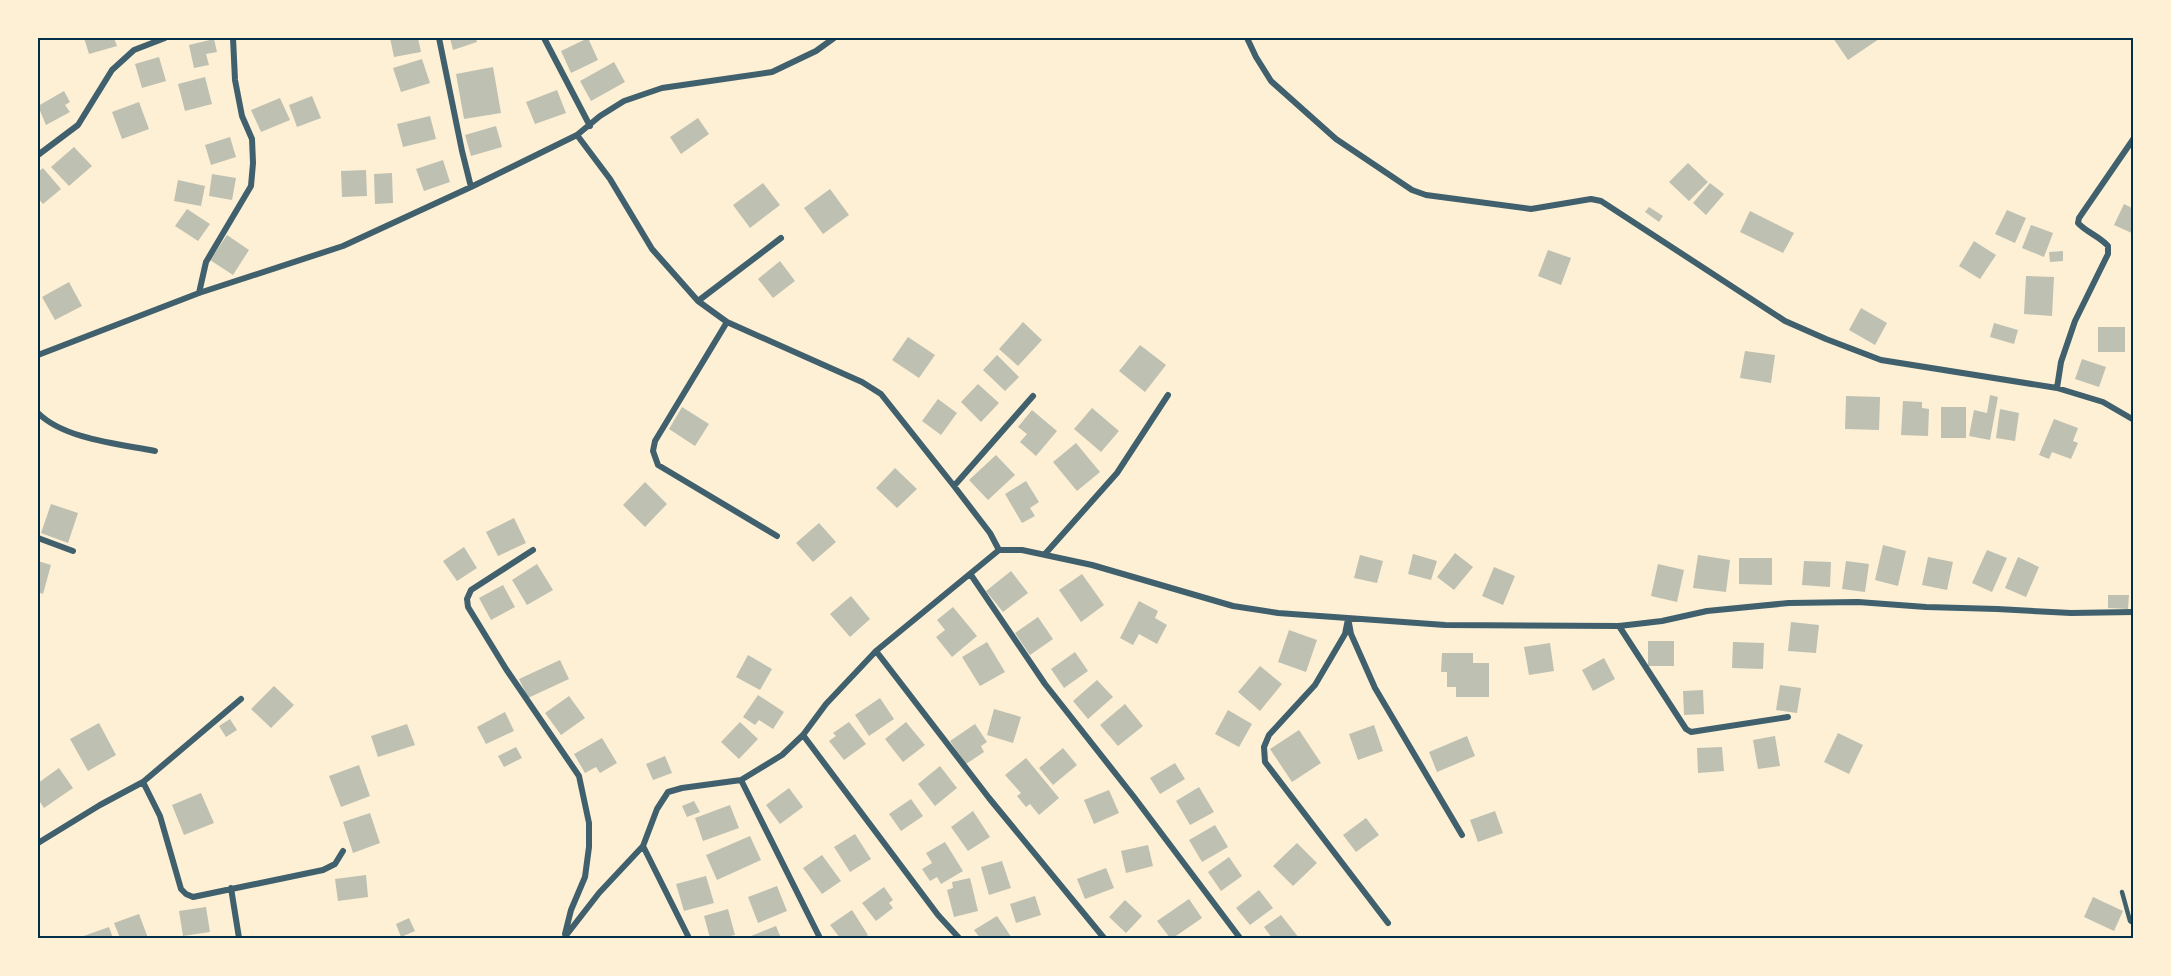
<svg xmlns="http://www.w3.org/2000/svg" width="2171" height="976" font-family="Merriweather,serif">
<rect width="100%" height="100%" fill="#fdf0d5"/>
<!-- building -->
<path fill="#bec0b2" d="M84 38H114L117 46 89 54Z
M390 38H418L421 52 394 57Z
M450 38H476L477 42 453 50Z
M588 38 598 60 571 73 561 51Z
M1833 38H1878L1879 39 1848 60Z
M214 39 217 52 206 54 209 65 194 68 189 45Z
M159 57 166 81 142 88 135 64Z
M422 59 430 83 401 92 393 68Z
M614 62 625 82 591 101 580 81Z
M493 67 501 113 464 119 456 74Z
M205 77 212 104 185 111 178 84Z
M557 90 566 113 535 124 526 102Z
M64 91 70 102 65 105 70 112 46 125 38 106Z
M312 96 321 118 297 127 289 105Z
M280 98 290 120 261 132 251 110Z
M139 102 149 129 122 139 112 112Z
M430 116 436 139 403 147 397 124Z
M698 118 709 134 681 154 670 137Z
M496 126 502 147 471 156 465 135Z
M230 137 236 157 211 165 205 145Z
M74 147 92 166 69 186 51 167Z
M443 160 450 182 424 191 416 169Z
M1688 163 1708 182 1689 201 1669 182Z
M43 168 61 189 43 204 38 198V172Z
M366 170 367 196 342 197 341 171Z
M392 173 393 203 375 204 374 174Z
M212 174 236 178 232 200 209 196Z
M178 180 205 186 201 206 174 201Z
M763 183 780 205 750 228 733 205Z
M1710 183 1724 194 1706 215 1693 203Z
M830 189 849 215 823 234 804 208Z
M2124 204 2134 209V234L2114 225Z
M1649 207 1663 216 1659 222 1645 212Z
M187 209 210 224 198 241 175 226Z
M2007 210 2026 218 2015 243 1995 234Z
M1750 211 1794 233 1783 253 1740 232Z
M2031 225 2053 233 2044 257 2022 248Z
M227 235 249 250 233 275 210 260Z
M1974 241 1996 255 1980 279 1959 266Z
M1548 250 1571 258 1561 285 1538 276Z
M2063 251V261L2050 262 2049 252Z
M780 261 795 281 773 298 758 279Z
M2026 276 2054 277 2052 316 2024 314Z
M69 282 82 306 55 320 42 297Z
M1861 308 1887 323 1875 345 1849 330Z
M1023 322 1042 340 1018 366 999 349Z
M1994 323 2018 330 2014 344 1990 337Z
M2098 327H2125V352H2098Z
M908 337 935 355 919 378 892 360Z
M1140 345 1166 365 1145 392 1119 371Z
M1745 351 1775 355 1771 383 1740 378Z
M997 355 1019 377 1005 391 983 370Z
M2082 359 2106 367 2099 387 2075 379Z
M978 384 999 403 981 422 961 402Z
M1990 395 1998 397 1990 440 1969 436 1974 410 1987 413Z
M1846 396 1880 397 1879 430 1845 429Z
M938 399 957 413 941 435 922 421Z
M1903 401 1922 402V408L1929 409 1928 436 1901 435Z
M682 407 709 424 695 446 669 429Z
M1941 407H1966V438H1941Z
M1092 408 1119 431 1101 452 1074 429Z
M2000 409 2019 413 2015 441 1996 438Z
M1032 410 1057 431 1036 456 1020 442 1027 434 1018 427Z
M2054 419 2078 428 2073 441 2078 443 2071 459 2052 452 2049 459 2039 455Z
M1076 443 1100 472 1077 491 1053 462Z
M996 455 1015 475 988 500 969 480Z
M895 468 917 489 897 508 876 488Z
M1026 481 1039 502 1030 508 1035 516 1022 523 1005 494Z
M645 482 667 504 645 527 623 505Z
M51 504 78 513 68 543 41 533Z
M514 518 526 543 498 556 486 532Z
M819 523 836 542 813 562 796 543Z
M1883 545 1906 551 1898 586 1875 580Z
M464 547 477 568 457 581 443 561Z
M1987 550 2007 558 1992 592 1972 583Z
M1455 553 1473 567 1454 590 1437 577Z
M1413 554 1437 561 1431 580 1408 574Z
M1360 555 1383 561 1377 583 1354 578Z
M1698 555 1730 560 1726 592 1693 588Z
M1928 557 1953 562 1947 590 1922 585Z
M2018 557 2039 567 2026 597 2005 588Z
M1739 558H1772V585L1739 584Z
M38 561 51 565 43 594 38 592Z
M1804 561 1831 562 1830 587 1802 585Z
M1846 561 1869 564 1865 592 1842 589Z
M537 564 553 590 527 605 512 580Z
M1658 564 1684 570 1677 602 1651 596Z
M1494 567 1515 576 1503 605 1482 596Z
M1011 571 1028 593 1003 612 986 591Z
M1082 574 1104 605 1081 622 1059 590Z
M503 585 515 607 491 620 479 598Z
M2108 595H2129L2128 609 2108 608Z
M851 596 870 619 850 637 830 614Z
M1139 601 1158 611 1155 618 1167 625 1157 644 1139 634 1133 645 1120 638Z
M953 607 977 636 952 657 936 637 945 630 937 620Z
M1038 617 1053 639 1030 655 1015 633Z
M1791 622 1819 625 1816 653 1788 651Z
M1289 630 1317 640 1306 672 1278 662Z
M1648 641H1674V666H1648Z
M987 642 1005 672 980 686 962 657Z
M1733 642 1764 643 1763 669 1732 668Z
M1550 643 1554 671 1529 675 1524 647Z
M1075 652 1088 671 1064 688 1051 669Z
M1442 653H1473V663H1489V697H1456V687H1447V672H1441Z
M748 655 772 669 760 690 736 677Z
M1604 658 1615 679 1593 691 1582 670Z
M560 660 569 679 528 698 519 679Z
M1260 666 1282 684 1260 711 1238 692Z
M1097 680 1113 697 1088 719 1073 701Z
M1780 685 1801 688 1797 713 1776 710Z
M274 686 294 705 271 728 251 709Z
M1703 690 1704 714 1684 715 1683 691Z
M758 695 784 712 773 729 759 720 755 725 743 717Z
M569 696 585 718 561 735 545 713Z
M880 698 894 719 869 736 855 715Z
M1125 704 1143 726 1118 746 1100 725Z
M994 709 1021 717 1013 743 987 735Z
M1228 710 1252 724 1239 747 1215 734Z
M505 712 514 731 486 744 477 727Z
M230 719 237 730 226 737 219 726Z
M740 722 758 739 739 759 721 742Z
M849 722 866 744 844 760 829 741 836 736 833 733Z
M906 722 925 745 903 762 885 739Z
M99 723 116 755 88 771 70 739Z
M407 724 415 745 378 757 371 736Z
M975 724 987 742 981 746 984 752 966 764 950 741Z
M1374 725 1383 751 1358 760 1349 734Z
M1299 730 1321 763 1292 782 1270 749Z
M1838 733 1863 745 1849 774 1824 762Z
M1467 736 1475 756 1437 772 1429 752Z
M1775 736 1780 766 1758 769 1753 740Z
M602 738 617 763 600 773 596 767 585 773 574 754Z
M516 747 522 758 504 767 498 756Z
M1722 747 1724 771 1698 773 1697 748Z
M1063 748 1077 765 1053 785 1039 768Z
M665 756 672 773 653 780 646 764Z
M1026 758 1059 798 1039 815 1030 804 1026 807 1017 796 1021 793 1005 775Z
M1175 763 1185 779 1160 794 1150 778Z
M359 765 370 796 341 807 329 776Z
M940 766 957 788 935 806 918 784Z
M59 768 73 788 44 808 38 799V783Z
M1199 787 1214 812 1190 825 1176 801Z
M789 788 803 807 780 824 766 805Z
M1109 790 1119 813 1094 824 1084 800Z
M201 793 214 823 184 835 172 805Z
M911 799 923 816 901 831 889 814Z
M694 801 700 812 687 817 682 806Z
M730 805 739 828 703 841 695 818Z
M973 811 990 837 968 851 951 827Z
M1495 811 1503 833 1478 842 1470 820Z
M370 813 380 843 353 853 343 822Z
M1366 818 1379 835 1356 852 1343 835Z
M1215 825 1228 847 1202 862 1189 840Z
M855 834 871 859 850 872 834 847Z
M750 836 761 860 717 880 706 855Z
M945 842 963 871 941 884 937 877 930 881 922 869 932 863 926 853Z
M1297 843 1317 863 1293 886 1273 866Z
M1148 845 1153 866 1126 873 1121 851Z
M822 855 841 881 822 894 803 868Z
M1229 857 1242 876 1221 891 1208 872Z
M1002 861 1011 888 989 895 981 867Z
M1106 868 1114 888 1085 899 1077 879Z
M366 875 368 897 338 901 335 879Z
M706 876 714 903 684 911 676 884Z
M970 878 978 911 954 917 947 890 953 888 952 882Z
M777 886 787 911 758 923 748 897Z
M884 887 893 900 889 903 893 908 876 921 862 903Z
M1259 890 1273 908 1250 925 1236 908Z
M1035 896 1041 915 1016 923 1010 904Z
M2093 897 2123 911 2114 931 2084 917Z
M1189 899 1202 918 1173 938H1170L1157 921Z
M1125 900 1142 916 1126 933 1109 917Z
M206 907 210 932 183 936 179 911Z
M728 909 735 935 721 938H710L704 916Z
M852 910 868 935 863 938H840L830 925Z
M139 914 148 938H120L114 923Z
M1281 915 1299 938H1272L1264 927Z
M997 916 1012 938H980L974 930Z
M409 918 415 931 401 937 396 924Z
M776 926 781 938H752L751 936Z
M109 927 113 938H78Z"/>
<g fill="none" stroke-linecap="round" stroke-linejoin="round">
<!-- service -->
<path stroke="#3f606c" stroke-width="4.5" d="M2122 892 2130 921 2134 924"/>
<!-- minor -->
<path stroke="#3f606c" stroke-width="6" d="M439 38 462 151 471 187
M544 38 590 126
M1247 38 1256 57 1271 81 1336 139 1412 190 1426 195 1531 209 1591 199 1601 201 1785 321 1826 339 1881 360 2057 388 2103 402 2134 420
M577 135 610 179 652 249 698 301 727 322 862 382 881 394 954 486 990 533 999 550
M38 155 78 125 112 70 134 50 165 38
M199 293 206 262 251 186 253 163 252 139 242 116 235 80 233 38
M698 301 781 238
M727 322 655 441 653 451 658 465 777 536
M38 355 199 293 343 246 471 187 577 135 600 116 624 101 662 88 772 72 816 51 834 38
M2057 388 2061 362 2075 321 2108 254V246C2099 236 2086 232 2078 223L2079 218 2134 138
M38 413C64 439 119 444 155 451
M954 486 1033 396
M38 538 73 551
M533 550 471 590 467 599 468 607 506 669 579 776 589 823V847L585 877 571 910 565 934
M1045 554 1117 473 1168 395
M971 575 1045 684 1134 797 1240 938
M1348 619 1345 634 1315 685 1269 735 1264 747 1265 762 1388 923
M1349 623 1351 634 1375 688 1462 835
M1619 626 1686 729 1691 732 1788 717
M876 651 989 798 1104 938
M803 735 938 915 959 938
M741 780 820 938
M143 782 160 816 181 889 186 894 193 897 323 870 335 864 343 851
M38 843 100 805 143 782 241 699
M643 846 689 938
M231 888 239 938
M564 938 599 893 643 846 657 809 668 792 682 788 741 780 782 755 803 735 826 704 876 651 999 550H1022L1092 565 1233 606 1278 613 1445 625 1619 626 1662 621 1707 611 1789 603 1858 602 1926 607 1997 609 2071 613 2134 612"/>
</g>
<!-- border -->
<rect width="2171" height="976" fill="none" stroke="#fdf0d5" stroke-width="78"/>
<rect x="39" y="39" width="2093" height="898" fill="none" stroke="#003049" stroke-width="2"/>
</svg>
